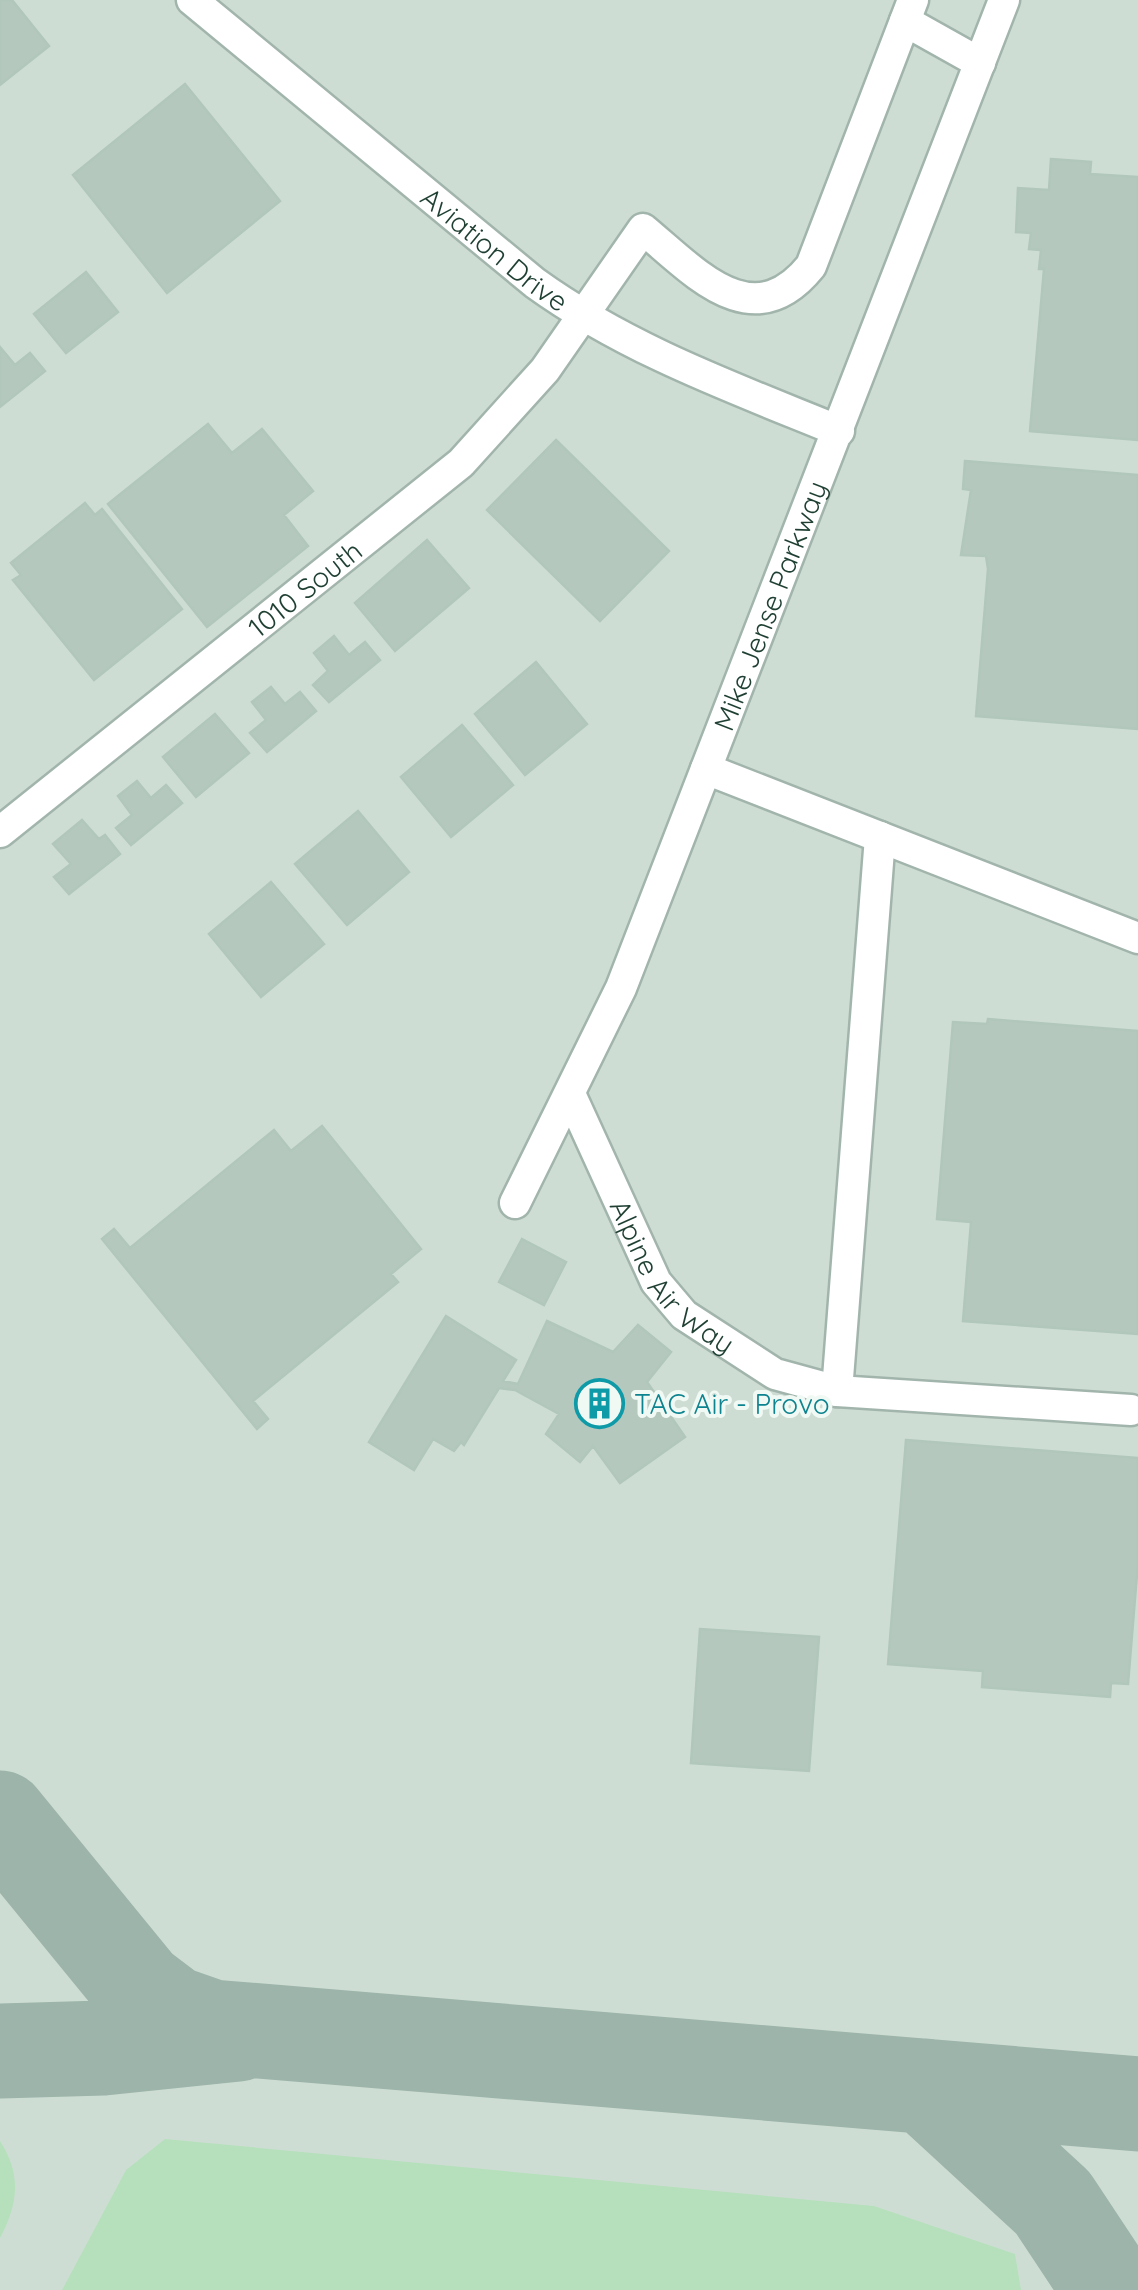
<svg xmlns="http://www.w3.org/2000/svg" width="1138" height="2290" font-family="Quicksand,sans-serif">
<rect width="100%" height="100%" fill="#e0ede5"/>
<!-- built -->
<path fill="#ceddd4" d="M0 0H1138V2290H0Z"/>
<!-- green -->
<path fill="#b6e0bc" d="M165 2139 874 2206 1015 2254 1021 2290H62L126 2170Z
M0 2141C22 2175 18 2204 0 2238Z"/>
<g fill="none" stroke-linecap="round" stroke-linejoin="round">
<!-- taxiway -->
<path stroke="#9cb4a9" stroke-width="95" d="M0 1818 139 1988 172 2013 212 2027 1138 2104
M0 2051 103 2048 238 2034
M926 2086 1053 2203 1098 2271"/>
</g>
<!-- building -->
<path fill="#b5c8be" stroke="#b1c7bb" stroke-width="2.5" d="M0 0H12L49 46 0 85Z
M185 84 280 201 167 293 73 175Z
M1051 159 1091 162 1090 174 1138 177V440L1030 431 1044 269H1039L1041 250 1029 249 1031 233 1016 232 1018 188 1049 190Z
M86 272 118 312 66 353 34 314Z
M0 347 15 365 30 353 45 371 0 407Z
M208 424 232 453 262 429 313 491 284 515 308 546 207 627 108 504Z
M556 440 669 551 600 621 487 510Z
M965 461 1138 475V729L976 716 988 569 986 556 961 555 971 490 963 489Z
M85 503 95 515 102 509 182 609 94 680 13 580 21 575 11 563Z
M427 540 469 588 395 651 355 603Z
M334 636 349 655 365 642 380 660 329 702 313 685 328 671 314 653Z
M536 662 587 724 525 775 475 714Z
M271 687 285 704 300 692 316 711 267 752 250 733 266 720 252 702Z
M215 714 249 753 196 797 163 757Z
M462 725 513 785 451 837 401 777Z
M137 781 151 798 166 785 182 803 131 845 116 828 132 815 118 796Z
M358 811 409 872 347 925 295 864Z
M82 820 99 839 105 835 120 854 69 894 54 877 71 864 53 844Z
M271 882 324 944 261 997 209 934Z
M988 1019 1138 1031V1334L963 1321 971 1222 937 1219 953 1022 987 1024Z
M322 1126 421 1249 391 1274 398 1282 253 1401 268 1419 257 1429 102 1239 114 1229 130 1248 274 1130 291 1151Z
M522 1239 566 1262 544 1305 499 1282Z
M446 1316 516 1360 503 1381 518 1384 547 1321 613 1352 638 1325 671 1352 647 1382 685 1437 620 1483 593 1446 580 1462 546 1434 559 1414 515 1390 499 1388 464 1445 461 1442 454 1451 433 1439 414 1470 369 1442Z
M906 1440 1138 1458V1562L1128 1684 1111 1683 1110 1697 982 1687 983 1671 888 1664Z
M700 1629 819 1637 809 1771 691 1763Z"/>
<g fill="none" stroke-linecap="round" stroke-linejoin="round">
<defs>
<g id="minor">
<path id="s1" d="M192 0 535 283C628 350 734 388 839 431"/>
<path d="M905 21 980 63"/>
<path d="M706 769 1138 938"/>
<path id="s2" d="M0 832 461 463 545 370 643 229C694 271 752 339 811 266L913 0"/>
<path id="s3" d="M571 1096 656 1282 684 1315 775 1374 837 1391 1131 1410"/>
<path id="s4" d="M515 1203 621 988 1004 0"/>
<path d="M837 1391 880 837"/>
</g>
</defs>
<!-- minor casing -->
<use href="#minor" stroke="#a2b5ac" stroke-width="35"/>
<!-- minor -->
<use href="#minor" stroke="#fff" stroke-width="30"/>
</g>
<!-- icons -->
<defs>
<symbol id="building-ring" viewBox="-11 -11 22 22"><circle r="9.5" fill="#f1f9f4" stroke="#0f9aa8" stroke-width="1.5"/><path d="M-4-6H4V6H1V3H-1V6H-4ZM-2.5-4.3h1.7v1.8h-1.7ZM.8-4.3h1.7v1.8H.8ZM-2.5-1h1.7V.8h-1.7ZM.8-1h1.7V.8H.8Z" fill="#0f9aa8"/></symbol>
</defs>
<g fill-rule="evenodd">
<use href="#building-ring" x="572" y="1376" width="55" height="55"/>
</g>
<g text-anchor="middle" dominant-baseline="central" stroke-width="8" stroke-linejoin="round" paint-order="stroke">
<!-- street labels -->
<g font-size="28" fill="#1e3f32" stroke="#f1f9f4">
<text stroke="none"><textPath href="#s1" startOffset="392">Aviation Drive</textPath></text>
<text stroke="none"><textPath href="#s2" startOffset="390">1010 South</textPath></text>
<text stroke="none"><textPath href="#s4" startOffset="650">Mike Jense Parkway</textPath></text>
<text stroke="none"><textPath href="#s3" startOffset="210">Alpine Air Way</textPath></text>
</g>
<!-- culture labels -->
<g font-size="28" fill="#0d838f" stroke="#f1f9f4" text-anchor="start">
<text x="634" y="1403">TAC Air - Provo</text>
</g>
</g>
</svg>
